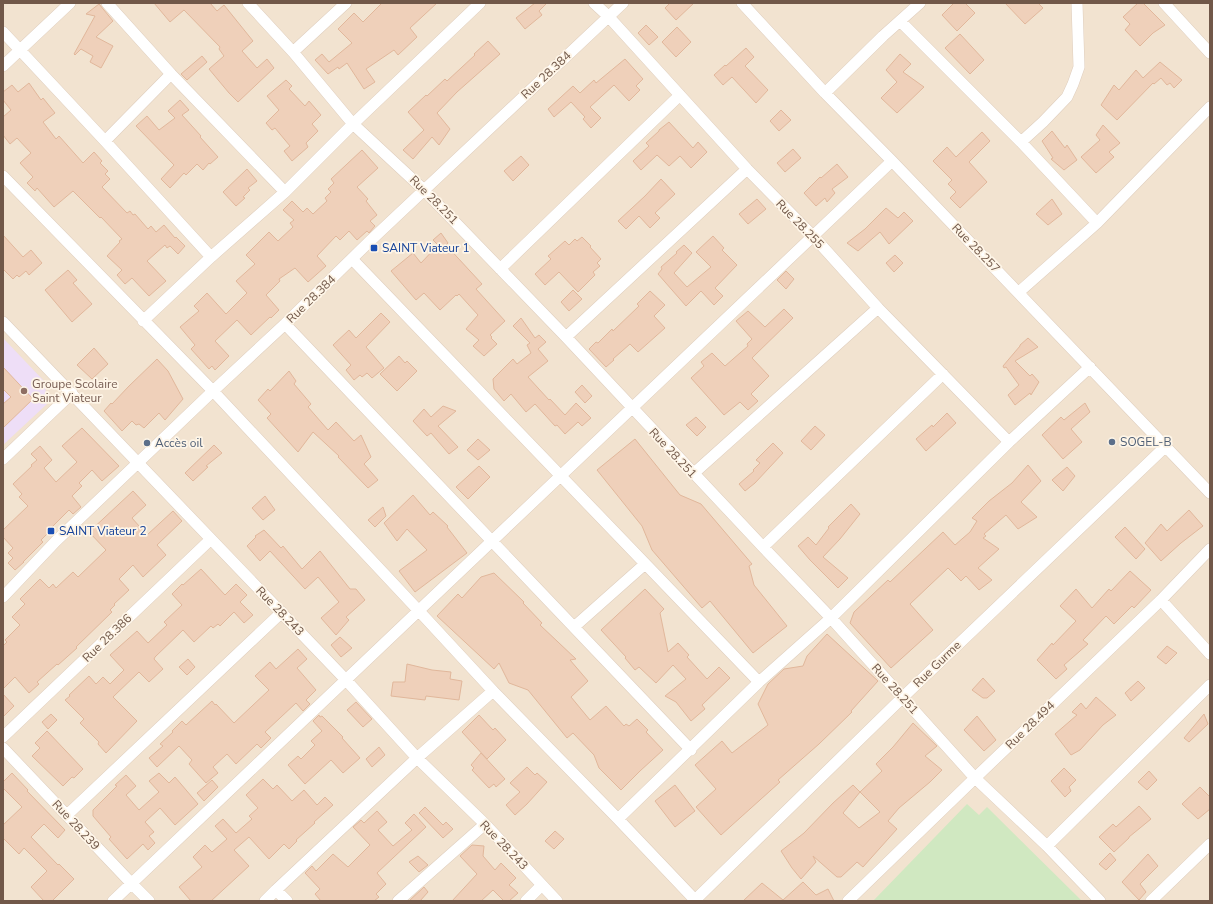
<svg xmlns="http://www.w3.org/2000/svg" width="1213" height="904" font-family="'Nunito Sans',sans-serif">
<rect width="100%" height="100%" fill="#fbf1e1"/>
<!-- residential -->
<path fill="#f2e3d0" d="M3 3H1210V901H3Z"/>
<!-- education -->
<path fill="#eedef7" d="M3 338 44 381 47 399V404L3 445Z"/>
<!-- garden -->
<path fill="#d0e8c1" d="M967 804 979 815 987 807 1082 901H873Z"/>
<!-- building -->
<path fill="#efd0ba" stroke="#e1b79b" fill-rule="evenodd" d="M154 3H210L217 11 224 5 253 41 242 51 257 68 267 59 274 68 238 102 229 93 209 69 224 56 219 49 220 47 184 10 170 22Z
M382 3H437L410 28 417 37 398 55 394 50 366 69 375 82 364 89 347 63 339 69 338 67 328 74 315 60 322 54 329 62 352 43 338 29 354 13 363 22Z
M535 3H547L539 11 542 15 525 29 516 18Z
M670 3H694L676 20 665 8Z
M954 3H965L975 13 957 31 942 15Z
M1005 3H1038L1043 8 1025 24Z
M1138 3H1143L1165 25 1153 33 1140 46 1125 30 1130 24 1123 17Z
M99 4 113 21 96 37 113 46 101 68 90 62 93 56 81 49 75 55 74 54 95 16 86 14Z
M646 25 658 37 649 45 638 33Z
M677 27 691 42 676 57 662 42Z
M960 34 984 60 970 74 945 48Z
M488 41 500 54 457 92 437 113 450 129 439 145 432 137 413 159 403 150 424 130 408 112 426 95 427 96 445 79 447 81 475 55 474 54Z
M746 48 754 57 745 66 768 90 756 103 732 77 723 85 714 75 725 65 726 66Z
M900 54 911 64 903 72 924 87 897 113 881 98 897 82 886 70Z
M202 56 207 62 187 80 181 74Z
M625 59 643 79 636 86 640 90 629 101 614 85 590 107 601 118 591 128 583 119 585 117 571 102 554 117 548 109 573 86 580 93 594 80 596 83Z
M1160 62 1182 80 1174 88 1170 83 1167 85 1161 78 1154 84 1153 83 1117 120 1101 105 1114 85 1119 90 1136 70 1143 78Z
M286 80 292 86 289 89 305 106 309 101 321 115 312 124 318 131 306 143 308 147 292 161 284 151 290 146 275 128 272 130 266 123 279 110 267 96Z
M29 83 41 100 43 98 55 113 43 122 56 139 59 136 83 163 94 152 102 161 100 163 108 171 105 174 110 179 102 187 127 213 130 211 133 215 135 214 148 229 151 226 156 232 164 225 175 238 176 237 185 246 178 254 170 246 167 248 165 245 147 261 166 281 149 296 132 278 125 284 117 275 122 270 107 256 120 242 119 241 122 239 101 217 100 218 73 191 54 207 37 188 35 191 27 183 33 177 20 163 31 153 17 138 10 144 3 135V117L11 110 3 100V92L12 85 18 92Z
M180 100 189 110 182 115 201 136 200 137 218 157 210 164 209 163 203 170 197 164 186 175 184 173 170 188 161 179 174 165 136 126 147 116 159 130 175 118 168 111Z
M781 110 791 120 779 131 770 121Z
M669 122 693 148 698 142 707 152 691 168 680 156 669 166 657 155 641 170 633 161 649 146 646 143 659 131V130Z
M1103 125 1120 143 1109 152 1114 157 1096 173 1081 157 1100 140 1096 135Z
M1052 131 1065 148 1067 145 1077 160 1064 170 1051 159 1053 158 1042 141Z
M982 132 990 141 969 162 987 182 960 208 950 198 956 192 948 184 952 180 933 161 947 147 956 157Z
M793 149 801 158 785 172 777 163Z
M362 150 378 168 357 187 368 199 366 201 377 215 370 221 375 226 369 233 367 231 357 240 349 231 340 240 336 236 317 256 326 266 308 282 295 268 279 279 280 281 266 295 279 310 271 318 270 317 251 335 237 320 215 341 229 356 215 370 212 366 209 369 191 349 195 345 180 327 199 311 194 306 207 293 226 314 247 293 236 281 255 264 246 255 269 232 278 241 293 227 290 223 294 220 283 210 292 201 303 212 307 208 313 214 327 201 325 198 331 192 328 189 334 183 331 179Z
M521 156 529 165 513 181 504 171Z
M837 164 848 177 832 189 835 193 827 202 825 198 816 206 804 193 820 177 821 178Z
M247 169 257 181 248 188 250 190 243 197 245 198 236 206 223 192Z
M661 179 675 194 655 213 660 218 650 228 639 216 626 229 618 221 645 196Z
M757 199 766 209 748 224 739 214Z
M1052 199 1062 214 1048 225 1036 214Z
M886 208 898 218 904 212 913 221 889 244 880 232 858 251 847 243 865 229Z
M441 233 448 243 446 245 482 284 476 289 505 321 490 335 492 337 491 338 497 344 484 356 473 346 479 340 466 329 478 315 459 294 457 296 456 295 440 310 424 293 416 300 391 271 413 253 421 263 438 245 433 240Z
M3 235 23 257 31 250 42 263 29 275 26 271 19 277 17 275 13 279 3 269Z
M713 236 724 248 722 250 737 265 715 288 723 296 714 305 701 291 686 306 658 274 662 269 661 267 677 253 676 252 684 245 692 253 674 273 687 287 711 267 696 252Z
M582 237 591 246 590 247 601 259 597 263 600 266 593 272 595 275 578 292 559 272 545 285 535 274 551 259 548 256 565 241 569 245 575 239 577 241Z
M895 255 903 263 894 272 886 263Z
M68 270 77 280 73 283 92 304 72 322 45 290Z
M786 271 794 279 786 289 777 280Z
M573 290 582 299 569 311 561 302Z
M650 291 665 305 654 316 665 328 638 352 630 344 613 359 614 360 606 367 589 349 596 342 598 343 612 329 613 331 639 306 637 304Z
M784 309 793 318 752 358 769 376 751 394 758 401 748 410 740 402 724 415 691 378 704 366 701 362 712 353 725 366 748 346 747 344 752 339 736 321 748 311 765 327Z
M381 313 390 322 366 347 384 368 372 378 367 373 362 377 360 375 354 380 346 370 351 365 333 345 349 330 356 338Z
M521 318 535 338 539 335 546 342 538 349 548 361 528 377 549 400 550 399 565 415 576 403 591 418 582 426 578 422 565 434 557 425 555 426 535 404 526 412 511 394 504 401 494 389 493 379 513 359 517 364 531 353 527 345 530 343 513 326Z
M1028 338 1038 347 1015 361 1030 376 1032 374 1039 382 1031 395 1030 393 1015 405 1008 395 1019 385 1006 367 1004 368 1003 366 1020 346V345Z
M94 348 108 364 92 379 77 365Z
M399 356 405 363 407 361 417 371 397 391 380 374Z
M157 359 168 371 183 399 165 420 159 413 144 428 139 424 136 425 132 421 122 431 104 411 111 403 112 404 129 386Z
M3 367 33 399 3 428V404L11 397 3 389Z
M289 371 296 381 294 384 311 404 308 407 328 430 336 422 354 441 361 435 371 457 364 464 378 480 368 488 338 457 339 456 313 432 298 452 267 418 271 414 258 400 268 389 270 391Z
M582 385 592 396 585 403 575 392Z
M1085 403 1090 412 1071 429 1082 442 1063 459 1042 435 1061 417 1064 420Z
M443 406 456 411 438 426 458 447 449 454 431 433 427 436 413 421 424 409 431 417Z
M947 413 956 423 926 451 916 439 932 425 933 427Z
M696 417 706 427 697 436 686 425Z
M815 426 825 435 811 450 801 441Z
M82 428 119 466 102 481 92 470 79 483 82 486 72 496 81 507 73 514 69 510 49 530 50 531 41 540 43 542 23 562H24L15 570 8 563 13 558 8 553 13 548 3 537V530L28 506 19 497 22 494 13 484 32 466 31 465 37 460 31 454 40 446 52 460 44 468 56 482 77 462 62 446Z
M478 439 490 450 478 460 467 450Z
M635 439 680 495 701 504 752 564 749 566 754 585 787 626 753 653 710 601 702 608 652 550 642 526 597 470Z
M773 443 783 453 755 483 745 491 739 484 754 471 753 470 760 463 756 460Z
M214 445 222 453 206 466 208 467 193 481 185 473Z
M1028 465 1041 481 1021 502 1037 517 1018 529 1006 515 984 534 986 536 983 538 999 549 978 568 992 580 979 590 966 576 961 581 948 568 910 604 933 630 891 668 850 623 854 612 888 580 890 582 943 532 955 545 970 532 977 521 972 518 989 501 1012 483Z
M479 466 490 477 468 499 456 487Z
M1067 467 1075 476 1063 491 1052 480Z
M133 491 146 505 132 518 147 535 173 511 182 521 157 545 166 555 143 577 133 565 119 579 129 590 114 604 115 605 110 610 112 612 76 647 77 648 58 665 57 664 37 682 39 684 29 693 15 677 3 689V646L7 642 5 640 20 625 12 617 25 604 20 599 40 579 49 588 53 584 56 588 73 572 78 577 106 550 89 532Z
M413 495 430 515 433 512 448 526 447 527 467 553 415 592 399 571 427 550 407 529 397 541 384 523Z
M265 496 275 510 263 520 252 508Z
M851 504 860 514 840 539 823 557 848 578 838 588 810 560 798 546 808 537 816 545 829 528 828 527Z
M383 507 386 516 375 527 368 520Z
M1189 510 1203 526 1181 543 1161 561 1145 543 1161 524 1167 531Z
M1125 527 1145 549 1136 559 1115 537Z
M264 530 281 548 283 546 302 569 320 551 350 589H356L365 600 346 617 349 620 336 635 321 618 339 602 318 577 305 589 270 551 260 561 247 546 256 537 255 536Z
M201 569 225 595 236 584 247 595 240 602 253 615 244 623 234 612 220 626 218 624 213 628 211 626 194 642 183 630 155 657 154 659 163 669 149 682 139 672 113 697 137 721 106 753 98 744 99 742 80 723 84 719 65 700 70 696 69 695 89 676 96 684 103 677 110 684 124 670 110 655 137 631 148 643 167 625 164 622 182 605 172 594 182 584 183 585Z
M1130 571 1151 590 1134 608 1132 606 1114 624 1106 616 1083 640 1088 644 1064 665 1067 669 1056 679 1037 660 1052 643 1053 645 1076 621 1060 606 1076 589 1092 608 1109 589 1111 591Z
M494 573 524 602 523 603 542 623 540 625 576 659 570 660 588 681 571 697 590 720 606 706 624 726 626 724 629 726 637 719 648 730 646 732 663 750 640 771 621 790 599 768 594 755 573 733 567 738 528 690 509 683 499 663 494 669 437 616 458 594 462 598 481 577Z
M645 589 664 609 660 613 668 652 678 643 689 655 687 657 707 679 719 667 730 678 702 705 705 709 691 721 676 702 665 696 686 679 673 665 656 683 639 667 635 670 625 658 626 657 601 630Z
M827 634 878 681 851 711 852 712 819 744 778 780 780 782 721 835 696 807 716 789 695 765 722 741 732 753 768 725 758 704 768 684 784 669 803 666 807 656Z
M340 637 352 648 341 657 331 645Z
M1167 646 1177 653 1166 664 1157 657Z
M298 649 307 659 297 668 316 690 306 700 310 704 303 711 296 703 265 732 271 738 261 748 257 744 236 764 227 754 213 767 218 773 206 783 189 764 192 760 179 746 157 767 149 758 163 746 160 744 173 732 172 731 182 721 186 725 212 701 215 705 216 704 234 723 269 690 255 676 270 662 276 669Z
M188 659 195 667 187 675 179 667Z
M407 664 432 670 451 672 450 679 462 681 459 700 426 696 425 700 391 696 393 682H405Z
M983 678 995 691 987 698H983L972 690Z
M1138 681 1145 688 1131 701 1125 693Z
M3 694 14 706 3 717Z
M1096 697 1116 715 1103 725 1080 750 1071 755 1055 734 1077 715 1072 712 1081 703 1086 709Z
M356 702 372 719 363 727 347 710Z
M51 714 57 720 48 729 42 722Z
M1204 714 1208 724 1189 742 1184 738Z
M319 715 320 717 322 716 343 737 342 738 360 758 343 773 331 760 305 784 288 765 298 756 301 759 315 745 311 741 322 731 313 721Z
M479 715 493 730 495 728 506 740 487 759 462 732Z
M977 716 996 740 984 751 964 730Z
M913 723 937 746 925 756 942 770 930 782 899 808 888 821 897 829 863 867 857 862 841 877H837L813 856 816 862 801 879 792 868 781 851 804 833 833 803 853 785 860 792 882 771 876 764 893 747ZM860 792 880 812 859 828 843 813Z
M47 731 83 769 74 778 72 777 63 786 32 756 40 748 35 743Z
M379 747 385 755 372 767 366 759Z
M481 753 505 779 496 787 494 784 489 788 472 770 474 768 471 765Z
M527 767 535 775 537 773 547 782 527 804 515 815 506 805 520 792 510 783Z
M1064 768 1076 780 1069 787 1071 791 1065 797 1051 781Z
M1149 771 1157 780 1147 790 1138 782Z
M12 773 28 790 27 791 65 830 58 838 44 824 31 837 58 865 59 864 74 879 52 901H44L31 887 47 871 24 848 19 854 3 838V825L22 807 3 788V782Z
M159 773 169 783 175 777 198 804 175 825 160 808 145 822 154 832 149 836 155 843 148 850 143 844 127 859 109 839 111 837 93 816V810L117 786 115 785 126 775 136 786 126 795 139 810 159 792 149 781Z
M263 779 273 789 277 785 292 801 304 790 317 805 325 797 333 805 314 822 315 823 296 840 297 841 289 849 284 844 269 859 249 837 234 850 249 866 211 901H191L179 887 202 867 193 857 205 845 212 852 227 839 215 826 223 819 236 833 252 819 249 816 258 808 246 795Z
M212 780 218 787 204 801 197 793Z
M675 785 695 811 675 827 655 801Z
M1200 787 1210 797V809L1198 819 1182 804Z
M1139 806 1151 819 1129 837V838L1114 852 1099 837 1113 824 1116 827Z
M425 807 443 825 446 822 453 829 443 838 419 813Z
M377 811 387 822 378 830 393 846 412 830 405 823 414 814 426 827 377 873 386 884 376 894 379 897 374 901H321L315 894 320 889 305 873 312 866 316 871 333 854 348 867 370 845 353 827 361 820 364 823Z
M555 831 564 839 554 849 545 841Z
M472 845 484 846 483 856 495 870 501 863 516 878 509 885 518 893 509 901H504L493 890 481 901H452L477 874 460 856Z
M1110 853 1116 860 1106 870 1099 864Z
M1148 854 1158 866 1140 884 1146 892 1139 900 1122 882Z
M418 856 428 865 419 872 409 862Z
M803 882 816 895 828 889 834 901H743L762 883 783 900Z
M424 887 428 892 420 901H409Z"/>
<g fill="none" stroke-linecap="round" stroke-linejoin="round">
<defs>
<path id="minor" d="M107 3 171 74 285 192
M248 3 293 52 353 124 424 190 566 337 763 547 831 618 975 778 1047 846 1100 901
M594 3 608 16 747 169 813 236 878 308 1009 442
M742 3 825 93 892 161 1210 493
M1164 3 1210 53
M900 21 1021 142 1097 223
M3 32 105 141 211 257
M293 52 346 3
M3 66 70 3
M825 93 883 36 920 3
M105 141 171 74
M1021 142 1043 122 1067 97 1073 84 1079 67 1077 3
M3 176 213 391 419 611 493 691 618 819 696 901
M352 259 759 682
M500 269 680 95
M1019 292 1097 223 1210 107
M143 321 211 257 285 192 353 124 480 3
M3 322 346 680 417 758 485 824 557 901
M285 324 691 750
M566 337 747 169
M3 459 72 393
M693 474 878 308
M763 547 943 374
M3 597 56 541 213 391 285 324 370 241 623 3
M1161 600 1210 654
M574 627 645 564
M3 737 211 539
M3 748 132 884 149 901
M67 815 282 612
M618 819 759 682 831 618 1009 442 1090 367
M1047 846 1210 685
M276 890 287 901
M113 901 892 161
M265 901 276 890 417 758 493 691
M398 901 485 824
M526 901 542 885
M694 901 902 698 1166 446
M848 901 975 778 1161 600 1210 549
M1151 901 1210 844"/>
</defs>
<!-- minor casing -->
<use href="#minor" stroke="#dfcebe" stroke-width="12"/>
<!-- minor -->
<use href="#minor" stroke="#fff" stroke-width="11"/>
</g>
<!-- markers -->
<g fill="#1a4fb4" stroke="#fef5e7" stroke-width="1.5">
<rect x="370" y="244" width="8" height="8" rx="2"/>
<rect x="47" y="527" width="8" height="8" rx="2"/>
</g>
<circle fill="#8d6e63" stroke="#fef5e7" stroke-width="1.5" cx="24" cy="391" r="4"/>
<g fill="#5c6f8a" stroke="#fef5e7" stroke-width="1.5">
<circle cx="1112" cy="442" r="4"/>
<circle cx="147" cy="443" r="4"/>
</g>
<g text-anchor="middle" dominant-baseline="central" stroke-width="3.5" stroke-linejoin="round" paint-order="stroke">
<!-- street labels -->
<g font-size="12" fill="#715849" stroke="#fef5e7">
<text transform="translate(546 75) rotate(-43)">Rue 28.384</text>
<text transform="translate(434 200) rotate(45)">Rue 28.251</text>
<text transform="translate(800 224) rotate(46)">Rue 28.255</text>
<text transform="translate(976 248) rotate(46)">Rue 28.257</text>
<text transform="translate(311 299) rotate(-44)">Rue 28.384</text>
<text transform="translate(673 453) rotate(47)">Rue 28.251</text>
<text transform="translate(280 611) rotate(46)">Rue 28.243</text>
<text transform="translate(107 638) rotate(-44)">Rue 28.386</text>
<text transform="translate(937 664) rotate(-44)">Rue Gurme</text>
<text transform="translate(895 689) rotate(48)">Rue 28.251</text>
<text transform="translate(1030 725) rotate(-44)">Rue 28.494</text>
<text transform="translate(76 825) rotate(47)">Rue 28.239</text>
<text transform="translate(504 845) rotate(46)">Rue 28.243</text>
</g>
<!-- transit labels -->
<g font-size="12" fill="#164399" stroke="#fef5e7" text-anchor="start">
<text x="382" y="248">SAINT Viateur 1</text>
<text x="59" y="531">SAINT Viateur 2</text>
</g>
<!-- education labels -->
<g font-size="12" fill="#785e54" stroke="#fef5e7" text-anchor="start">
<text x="32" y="384">Groupe Scolaire<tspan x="32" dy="14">Saint Viateur</tspan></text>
</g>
<!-- service labels -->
<g font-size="12" fill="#4e5e75" stroke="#fef5e7" text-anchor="start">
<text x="1120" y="442">SOGEL-B</text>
<text x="155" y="443">Accès oil</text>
</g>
</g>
<!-- border -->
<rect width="1213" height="904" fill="none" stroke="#715849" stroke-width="8"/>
</svg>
